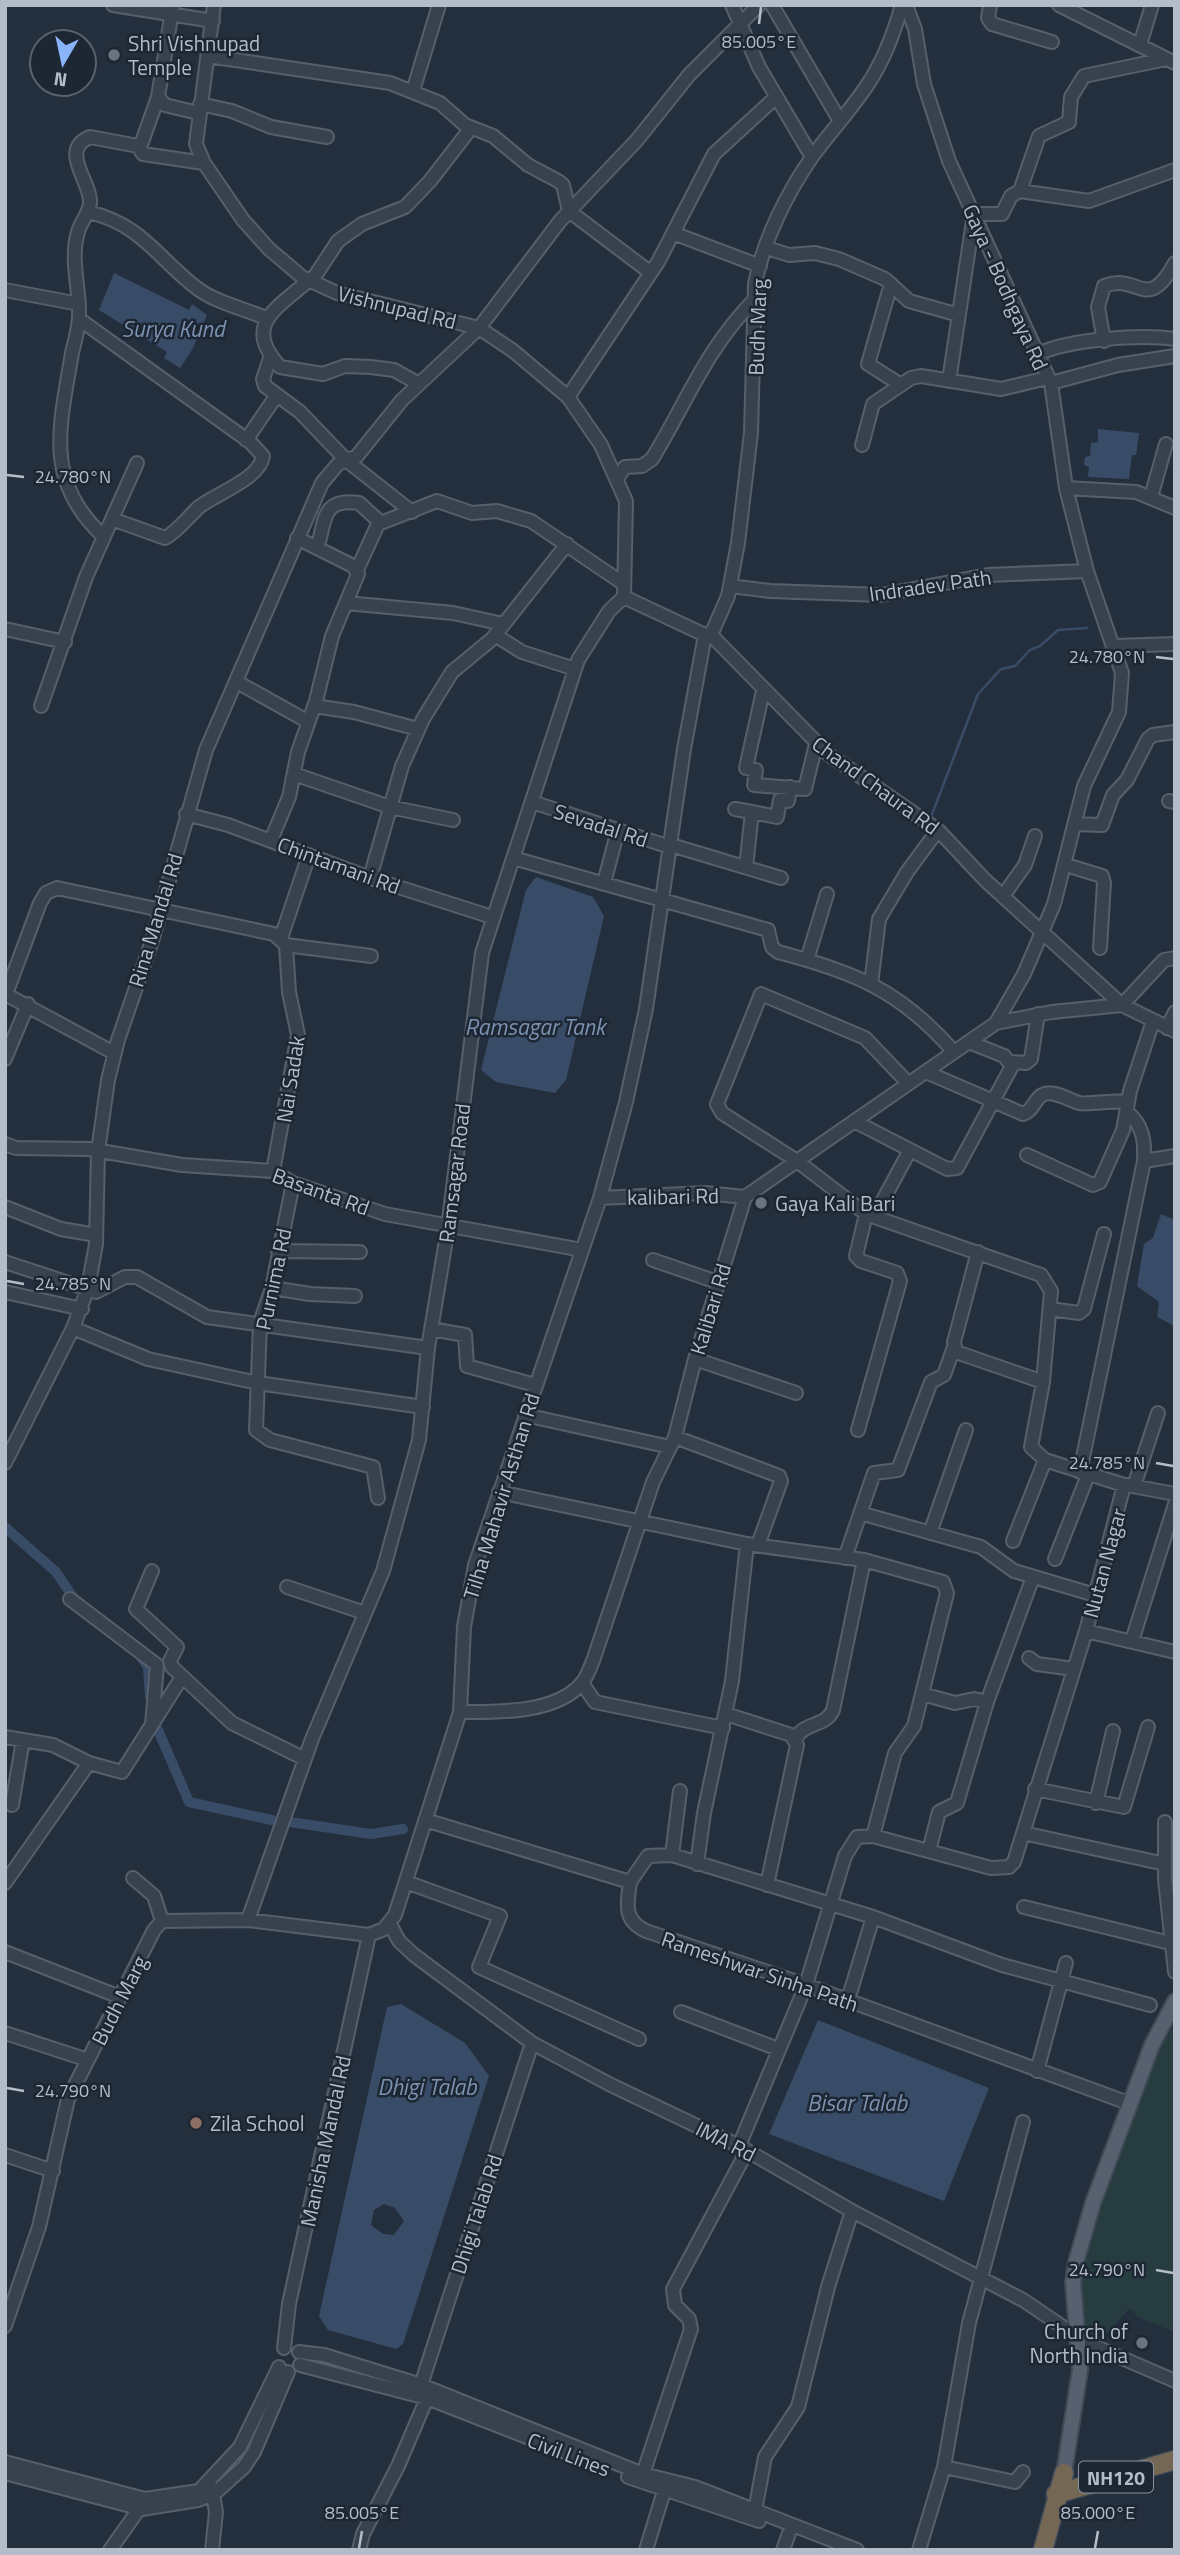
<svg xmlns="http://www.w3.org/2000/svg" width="1180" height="2555" font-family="'Titillium Web',sans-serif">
<rect width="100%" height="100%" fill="#242f3e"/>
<!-- green -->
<path fill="#263c3f" d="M1175 2025V2332L1139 2318 1130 2308 1102 2339H1079L1078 2270 1157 2051Z"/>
<!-- water -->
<path fill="#394c67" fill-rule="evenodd" d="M114 273 189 310 192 304 207 315 192 350 180 368 164 358 167 352 99 310Z
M1098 429 1139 433 1136 455H1132L1129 479 1088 477 1089 467 1084 465 1085 457 1090 456 1091 443 1098 442Z
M536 877 593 897 604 916 566 1080 555 1093 496 1082 481 1070 526 890Z
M1161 1214 1175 1220V1326L1157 1317 1159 1302 1137 1286 1144 1244 1153 1238Z
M401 2004 465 2043 489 2076 403 2344 396 2349 328 2330 319 2316 387 2007ZM384 2204 395 2208 404 2221 394 2235 383 2234 371 2225 374 2210Z
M818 2020 989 2088 944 2201 769 2134Z"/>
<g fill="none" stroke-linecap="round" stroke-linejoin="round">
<!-- stream -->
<path stroke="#394c67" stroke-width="2.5" d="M931 817 978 694 1001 669 1015 666 1030 650 1040 646 1058 630 1087 628"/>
<!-- canal -->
<path stroke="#394c67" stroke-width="10" d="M5 1527 56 1572 77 1603
M138 1653 148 1667 150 1697
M152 1716 189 1802 272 1820
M290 1822 371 1834 403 1829"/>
<defs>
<path id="minor" d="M113 5 213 21
M173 5 158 97 165 105 198 113
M214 5 196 144 204 163 243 220 269 249 302 277 337 293 479 328 512 350 568 397 601 445 626 501 624 597
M732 5 759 67 812 157
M772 5 840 121
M990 5 988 18 992 24 1052 42
M1059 5 1175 63
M1140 45 1152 5
M208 56 390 83 440 103 465 125 493 136 528 165 558 181 563 185 569 211 651 273
M413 91 439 5
M200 104 232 111 271 127 327 137
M138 146 143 154 204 163
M1020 191 1039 136 1069 122 1071 97 1084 76 1166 59
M88 212C142 224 158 259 198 289 217 303 246 309 268 319
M673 233 760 266
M767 248 789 255 815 253 839 259 885 279 909 301 959 315
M308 281C276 309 242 325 280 367L323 374 345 366 371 367 394 370 419 384
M311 282 338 241 362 224 405 207 430 181 471 128
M891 284 868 364 901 385
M5 290 79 304
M1104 341 1098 307 1104 286C1139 272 1146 315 1175 263
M1038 354C1070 339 1140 334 1175 339
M271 355 263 379 265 386 300 412 346 460 412 512
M949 381 974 214H1002L1011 196 1020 191 1089 201 1175 170
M1051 383 1118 365 1175 356
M568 397 658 262 714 154 776 97
M246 440 277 395
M862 445 873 404 911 378 921 376 1001 389 1047 378
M618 477 625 467 642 466 652 459C688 400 705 350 755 299
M1066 488 1136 492 1175 508
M1151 497 1166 444
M112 519 137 463
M103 536C43 480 60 426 72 353 75 340 80 325 79 311 79 285 70 258 78 232 81 221 89 214 90 203 92 183 58 150 90 137L138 146 142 142 158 97
M317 548C326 523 320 497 359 503L380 522
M357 570 378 524 437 501 472 513 497 511 531 521 624 584
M730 586 770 591 881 595 988 575 1087 571
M624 597 705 635
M346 603 453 613 503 624
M5 629 65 642
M495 635 522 652 575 669
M705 635H711L728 596 738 543 751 433 755 284C763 241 787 193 812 157 830 132 851 110 868 84 884 60 894 33 902 5
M711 635 828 754 938 830 985 880 1122 1005 1175 1031
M1115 646 1175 644
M237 682 307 721
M763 691 746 768 756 770 754 785 805 789 816 744
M41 706 86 577 112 519 165 538C178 531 188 517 199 507 215 494 260 479 263 456L250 442 79 319
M314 706 354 712 418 729
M294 774 390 807 453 820
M1169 801 1175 802
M532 802 670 847
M735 809 752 812
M186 814 228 825 370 878 492 917
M1075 824 1102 825 1113 795 1127 780 1148 739 1153 735 1175 732
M271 840 289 797 298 752 316 701 332 636 358 574 353 566 297 538
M671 845 781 878
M513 858 768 930 772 947 778 952C855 972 901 991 954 1052
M1066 865 1102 876 1104 883 1100 948
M746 867 752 812 777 817 780 800 788 801 790 787
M370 878 402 766 423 719 452 672 492 639 567 544
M604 883 618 830
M1003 896 1025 865 1035 836
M281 938 309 855
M807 960 827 894
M871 984 879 919 907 872 938 830
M5 994 114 1053
M6 994 40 903 46 893 57 888 274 934 286 945 371 956
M996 1023 1052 1012 1122 1005 1164 960 1175 958
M1167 1028 1175 1012
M5 1059 28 1004
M1012 1062 1026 1063 1031 1059 1038 1014
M926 1072 1023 1114C1033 1111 1034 1100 1042 1095 1052 1089 1069 1100 1079 1103 1089 1105 1113 1100 1128 1102
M854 1121 947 1169 957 1168 1012 1066 1004 1056 969 1042
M5 1144 16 1148 89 1149 182 1165 273 1171 293 1183 385 1214 582 1250
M1027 1155 1093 1185 1100 1182 1123 1130 1130 1091 1153 1021
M1144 1161 1175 1156
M273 1171 298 1035 289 992 286 945
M293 1183 272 1288 260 1323 256 1430 270 1440 373 1467 378 1498
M600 1198 705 1193 745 1197
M5 1207 61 1229 96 1235
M874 1217 910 1150
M278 1251 360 1252
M978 1252 954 1342 956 1352 1043 1382
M653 1260 720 1283
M5 1262 96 1292 125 1277H137L207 1317 428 1348
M272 1288 310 1294 355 1296
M5 1292 82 1309
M1050 1309 1079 1313 1084 1309 1104 1234
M73 1328 148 1359 258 1383 423 1407
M431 1329 465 1335 467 1366 535 1385
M695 1359 796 1393
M525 1415 670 1447
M858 1430 900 1281 897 1273 861 1261 856 1256 866 1214
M675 1437 779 1476 781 1481 758 1545
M5 1463 73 1328 88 1288 96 1244 98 1151 108 1080 118 1040 152 941 206 750 322 483 338 464 357 456 402 400 479 328 560 221 637 140 689 75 759 5
M1080 1472 1144 1161C1145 1141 1143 1125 1127 1112
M1127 1485 1175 1494
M1134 1486 1158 1413
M499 1492 747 1544 864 1560
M860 1513 981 1547 1014 1571 1095 1595
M930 1533 966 1430
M1013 1541 1045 1460
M845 1558 874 1473 898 1470 931 1382 944 1375 954 1347
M1055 1559 1088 1475
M152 1571 136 1609 177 1647 170 1661 172 1667 232 1723 305 1759
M287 1587 365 1613
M70 1599 157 1665 152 1725
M1086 1631 1175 1652
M1132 1641 1175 1504
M1029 1658 1037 1664 1074 1669
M582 1683 595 1702 723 1728
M922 1694 955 1703 974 1699 987 1702
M460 1712C497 1712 556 1714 582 1683 587 1677 591 1666 594 1658L653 1482 675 1437 695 1359 745 1197 996 1023 1024 974 1054 904 1084 786 1119 712 1122 673 1087 571 1066 488 1051 383 949 161 924 84 915 29 906 5
M726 1714 791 1735 797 1745 767 1885
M5 1737 53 1745 89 1763 122 1772 182 1677
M796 1738C804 1722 826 1727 833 1710L864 1560 943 1582 947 1593 914 1726 895 1753 873 1836
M1035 1789 1124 1807 1148 1727
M1096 1803 1113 1731
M12 1805 23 1740
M425 1820 630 1882C627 1905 623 1920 646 1931L806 1985 1131 2104
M1165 1822V1879L1175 1972
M1023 1833 1165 1864
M929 1851 939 1812 957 1803 987 1702 1033 1577
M672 1855 680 1791
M697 1864 704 1813 732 1681 747 1544
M133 1878 154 1896 162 1921
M406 1882 500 1916 479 1967 639 2039
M630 1882 648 1856 672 1855 873 1917 1002 1965 1150 2005
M5 1883 89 1763
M1024 1907 1170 1943
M248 1920 369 1935 384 1929 395 1915 460 1712 464 1627 475 1565 600 1198 626 1102 646 1009 684 749 705 635
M390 1924 399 1941 414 1955 532 2043 611 2085 739 2146 852 2211 1023 2300 1085 2342 1175 2381
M5 1952 120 1997
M848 2000 873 1917
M681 2012 778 2049
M5 2033 88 2060
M1037 2071 1066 1963
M739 2146 806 1985 845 1856 857 1837 873 1836 991 1868 1009 1867 1014 1862 1086 1631 1124 1485 1045 1460 1031 1447 1043 1382 1050 1303 1051 1291 1041 1275 866 1214 797 1161 722 1113 717 1104 761 994 865 1038 908 1083
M5 2155 53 2171
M5 2326 39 2227 68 2099 154 1930 162 1921 248 1920 312 1739 383 1571 419 1440 428 1348 448 1228 482 953 578 660 609 611 624 597
M284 2348 289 2304 369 1935
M299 2352 324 2355 421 2385 643 2474 695 2487 857 2550
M300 2365 427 2398 578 2457
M421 2385 532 2043
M5 2462 145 2499 199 2491 240 2447 279 2367
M944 2467 1015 2482 1023 2472
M5 2473 142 2509 198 2500 215 2493 244 2467 254 2452 288 2372
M643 2474 691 2329 689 2319 675 2305 673 2289 747 2151
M628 2477 759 2521
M212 2488 216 2512 212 2550
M755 2511 765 2457 798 2407 828 2287 852 2211
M110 2550 144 2502
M359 2550 363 2534 398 2466 427 2398
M646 2550 664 2491
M783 2550 789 2533
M919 2550 944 2467 969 2323 1023 2122"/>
<path id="major" d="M1064 2473 1080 2370 1073 2282 1076 2262 1093 2203 1152 2045 1175 2001"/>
<path id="highway" d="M1056 2494 1175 2460
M1043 2550 1064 2473"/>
</defs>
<!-- minor casing -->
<use href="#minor" stroke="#565f6c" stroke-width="16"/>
<!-- major casing -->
<use href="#major" stroke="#414a57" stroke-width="18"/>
<!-- highway casing -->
<use href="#highway" stroke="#434c59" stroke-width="21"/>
<!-- minor -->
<use href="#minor" stroke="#38414e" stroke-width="12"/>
<!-- major -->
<use href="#major" stroke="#56606e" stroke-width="14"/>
<!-- highway -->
<use href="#highway" stroke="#746855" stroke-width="18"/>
</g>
<!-- ticks -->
<path fill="none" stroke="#b4bcc9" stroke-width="2.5" d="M759 24 761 7M7 475 24 477M1156 657 1173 659M7 1281 24 1284M1156 1463 1173 1466M7 2088 24 2091M1156 2270 1173 2273M359 2548 362 2531M1095 2548 1098 2531"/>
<!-- markers -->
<g fill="#6b7280" stroke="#1d2633" stroke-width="2.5">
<circle cx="114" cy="55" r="7"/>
<circle cx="761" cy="1203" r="7"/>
<circle cx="1142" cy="2343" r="7"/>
</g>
<circle fill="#8d6e63" stroke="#1d2633" stroke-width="2.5" cx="196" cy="2123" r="7"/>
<g text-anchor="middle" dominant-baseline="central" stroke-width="5" stroke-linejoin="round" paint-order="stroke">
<!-- shield labels -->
<rect fill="#1d2633" stroke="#878f9c" stroke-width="2" x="1079" y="2461.5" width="74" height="31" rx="5"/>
<g font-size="19" font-weight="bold" fill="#b4bcc9">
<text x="1116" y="2477">NH120</text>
</g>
<!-- poi labels -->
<g font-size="21" fill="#b4bcc9" stroke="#1d2633" text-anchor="start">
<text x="128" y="43">Shri Vishnupad<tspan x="128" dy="24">Temple</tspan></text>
<text x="775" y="1203">Gaya Kali Bari</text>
<text x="210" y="2123">Zila School</text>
<text x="1128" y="2331" text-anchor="end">Church of<tspan x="1128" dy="24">North India</tspan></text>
</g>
<!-- street labels -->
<g font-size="21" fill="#b4bcc9" stroke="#1d2633">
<text transform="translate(1006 287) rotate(66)">Gaya - Bodhgaya Rd</text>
<text transform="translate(397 307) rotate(14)">Vishnupad Rd</text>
<text transform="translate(757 327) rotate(-88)">Budh Marg</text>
<text transform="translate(930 585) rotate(-8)">Indradev Path</text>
<text transform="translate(876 785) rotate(36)">Chand Chaura Rd</text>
<text transform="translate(601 825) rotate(18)">Sevadal Rd</text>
<text transform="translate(339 865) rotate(20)">Chintamani Rd</text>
<text transform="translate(155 920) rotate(-73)">Rina Mandal Rd</text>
<text transform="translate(290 1079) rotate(-81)">Nai Sadak</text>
<text transform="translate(454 1173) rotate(-83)">Ramsagar Road</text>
<text transform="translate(321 1191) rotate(20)">Basanta Rd</text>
<text transform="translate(673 1196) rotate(-1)">kalibari Rd</text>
<text transform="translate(273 1279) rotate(-78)">Purnima Rd</text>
<text transform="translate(710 1309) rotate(-73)">Kalibari Rd</text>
<text transform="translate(501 1496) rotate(-73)">Tilha Mahavir Asthan Rd</text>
<text transform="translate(1104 1563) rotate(-75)">Nutan Nagar</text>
<text transform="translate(760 1971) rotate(19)">Rameshwar Sinha Path</text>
<text transform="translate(119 2000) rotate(-63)">Budh Marg</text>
<text transform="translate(325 2141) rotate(-78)">Manisha Mandal Rd</text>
<text transform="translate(726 2141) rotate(27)">IMA Rd</text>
<text transform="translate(476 2214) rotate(-72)">Dhigi Talab Rd</text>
<text transform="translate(569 2454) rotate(21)">Civil Lines</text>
</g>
<!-- water labels -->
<g font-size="23" font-style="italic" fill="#7c92b1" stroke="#1d2633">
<text x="173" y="328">Surya Kund</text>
<text x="535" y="1026">Ramsagar Tank</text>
<text x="427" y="2086">Dhigi Talab</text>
<text x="857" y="2102">Bisar Talab</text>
</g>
</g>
<g font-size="18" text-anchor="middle" fill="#b4bcc9" stroke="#1d2633" stroke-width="5" stroke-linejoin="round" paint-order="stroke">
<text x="759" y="48">85.005°E</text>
<text x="73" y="483">24.780°N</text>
<text x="1107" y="663">24.780°N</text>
<text x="73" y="1290">24.785°N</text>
<text x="1107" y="1469">24.785°N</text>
<text x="73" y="2097">24.790°N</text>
<text x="1107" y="2276">24.790°N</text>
<text x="362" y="2519">85.005°E</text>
<text x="1098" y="2519">85.000°E</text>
</g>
<!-- border -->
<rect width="1180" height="2555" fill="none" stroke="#b4bcc9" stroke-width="14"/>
<!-- north arrow -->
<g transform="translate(63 63) rotate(189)"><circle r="33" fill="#1d2633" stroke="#59626f" stroke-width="2"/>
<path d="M0-5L12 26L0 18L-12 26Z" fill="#8ab4f8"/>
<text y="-10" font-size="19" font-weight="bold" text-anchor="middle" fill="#b4bcc9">N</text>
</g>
</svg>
